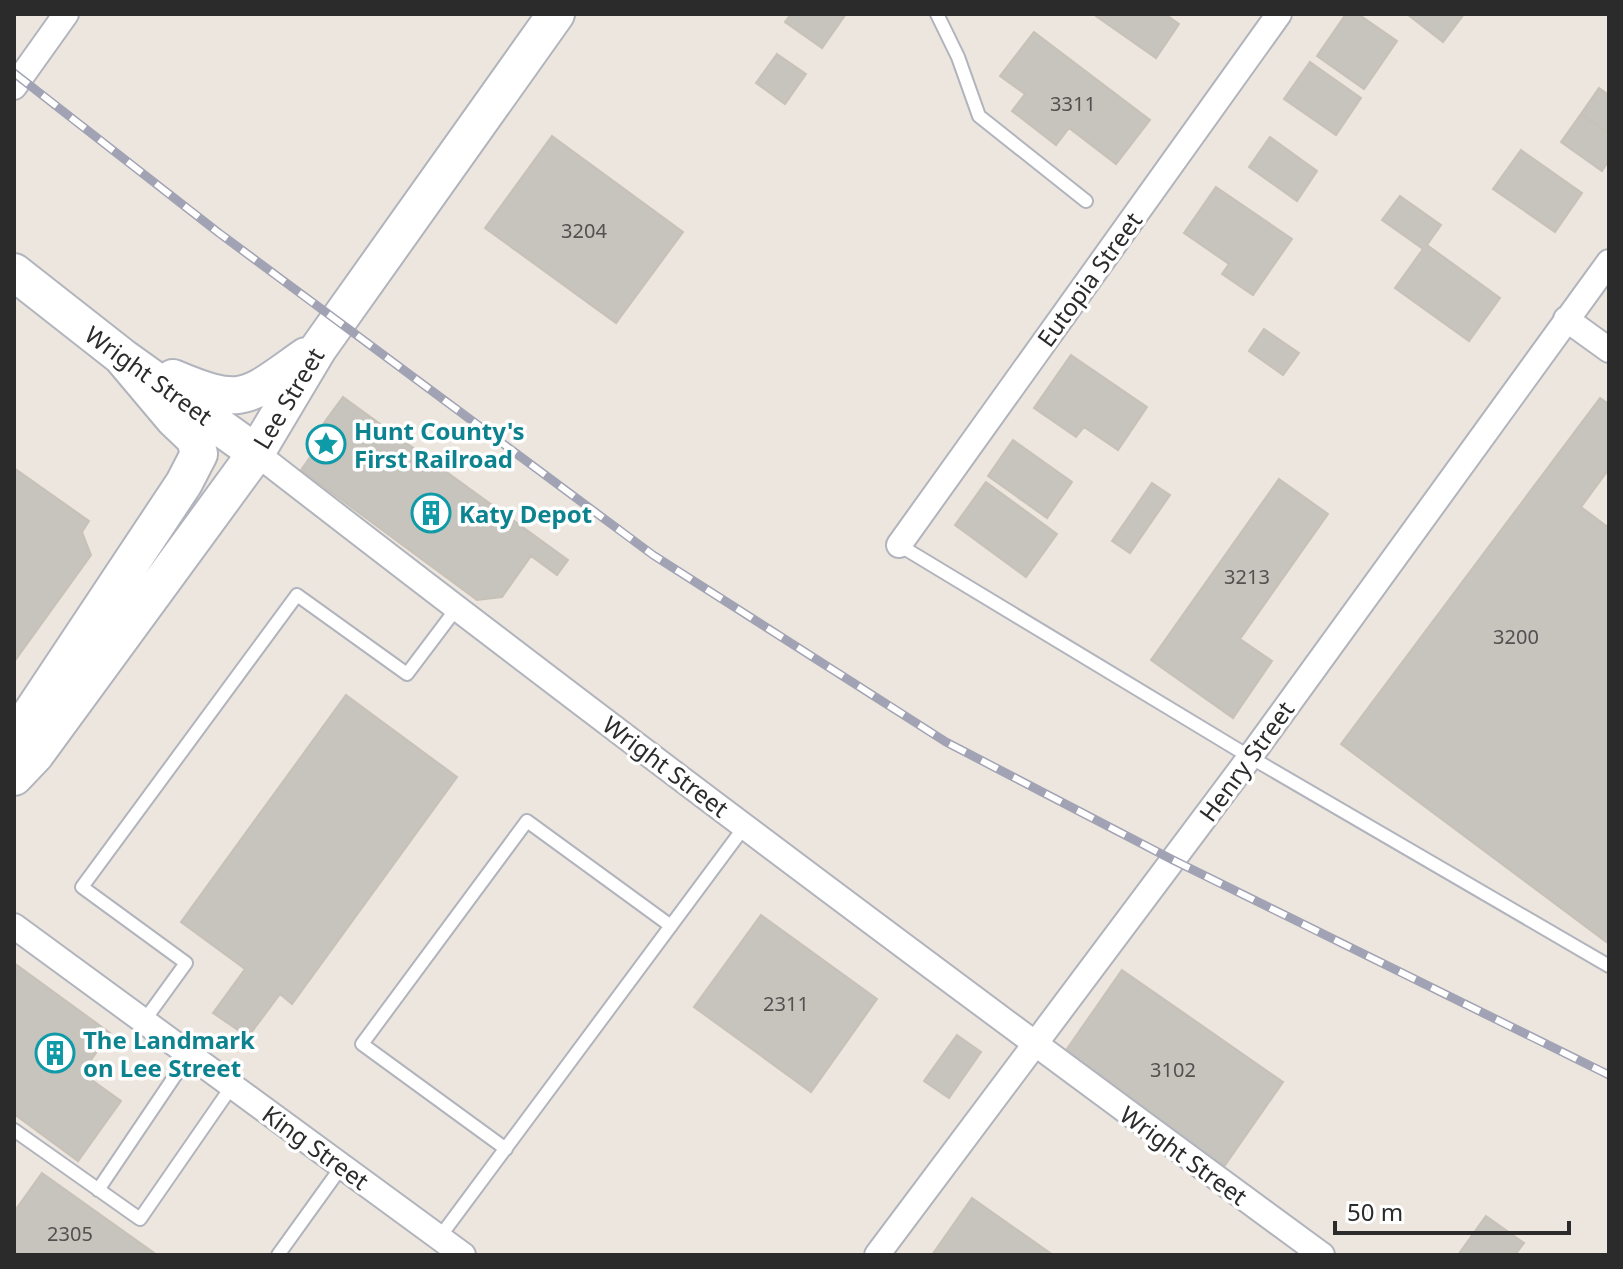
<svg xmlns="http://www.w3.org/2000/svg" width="1623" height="1269" font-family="'Noto Sans',sans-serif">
<rect width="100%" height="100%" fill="#ece6de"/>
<!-- building -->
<path fill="#c7c3bd" stroke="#c7c1b7" stroke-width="2" d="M791 14H846L822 48 785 22Z
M1093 14H1165L1179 24 1156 58Z
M1346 14H1358L1397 41 1364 89 1317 56Z
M1407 14H1464L1443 42Z
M1034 32 1150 120 1116 164 1069 128 1056 145 1012 111 1025 94 1000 76Z
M777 54 806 74 785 104 756 83Z
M1310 62 1361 98 1336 135 1284 99Z
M1599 88 1609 95V133L1581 114Z
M1581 114 1609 133V160L1602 171 1561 142Z
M552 136 683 232 616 323 485 228Z
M1270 137 1317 171 1297 201 1249 167Z
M1521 150 1582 193 1555 232 1493 189Z
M1216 187 1292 239 1253 295 1222 274 1229 264 1184 233Z
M1400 196 1441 225 1427 245 1500 298 1469 341 1395 288 1423 249 1382 220Z
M1264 329 1299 353 1283 375 1249 351Z
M1071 355 1147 407 1118 450 1084 427 1076 437 1034 408Z
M343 397 568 560 557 575 531 556 502 597 477 600 301 470 325 436 318 431Z
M1600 398 1609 404V469L1581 507 1609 528V944L1341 744Z
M1013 440 1072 482 1047 518 988 476Z
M14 468 89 521 82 532 91 555 14 662Z
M1279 479 1328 514 1240 639 1272 661 1233 718 1151 660Z
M986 482 1057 534 1026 577 955 525Z
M1152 483 1170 495 1130 553 1112 541Z
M346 695 457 777 292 1004 280 994 248 1037 213 1013 245 969 181 922Z
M761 915 877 999 811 1092 694 1007Z
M14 963 110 1033 82 1073 121 1101 78 1161 14 1114Z
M1122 970 1283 1082 1223 1168 1062 1056Z
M957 1035 981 1052 949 1098 924 1081Z
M42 1173 157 1255H14V1212Z
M972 1198 1053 1255H932Z
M1486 1216 1524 1243 1515 1255H1458Z"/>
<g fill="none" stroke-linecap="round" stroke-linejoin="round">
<defs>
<path id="lane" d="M937 14 958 57 979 116 1086 201
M899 545 1250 757 1609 966
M144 1021 186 963 82 887 297 595 407 674 456 609
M14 1130 140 1219 232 1086
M506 1149 362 1044 527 821 671 926
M98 1190 189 1055
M439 1238 745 826
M278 1255 342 1166"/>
<path id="street" d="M14 87 66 14
M1566 319 1609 350
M256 453C607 726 963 992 1322 1255
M899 545 1279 14
M14 926 463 1255
M877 1255 1250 757 1609 262"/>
<path id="secondary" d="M14 272 121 356 256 453
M173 378C244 408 246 398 306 356
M14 750 18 733 184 483 199 454 195 439 174 419 121 356
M14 777 35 755 256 453 318 349 556 14"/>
</defs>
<!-- lane casing -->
<use href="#lane" stroke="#b1b4bd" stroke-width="16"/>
<!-- street casing -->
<use href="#street" stroke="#b1b4bd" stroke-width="28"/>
<!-- secondary casing -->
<use href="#secondary" stroke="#b1b4bd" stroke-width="40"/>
<!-- lane -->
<use href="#lane" stroke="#fff" stroke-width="12"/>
<!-- street -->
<use href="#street" stroke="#fff" stroke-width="24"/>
<!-- secondary -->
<use href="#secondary" stroke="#fff" stroke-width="36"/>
<defs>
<path id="rail" d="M14 73 219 233 653 555 946 742 1173 860 1609 1075"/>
</defs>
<!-- rail casing -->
<use href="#rail" stroke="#a1a3b4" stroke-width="9"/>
<!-- rail -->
<use href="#rail" stroke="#fff" stroke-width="6" stroke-dasharray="18" stroke-linecap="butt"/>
</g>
<!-- icons -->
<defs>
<symbol id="sight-ring" viewBox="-11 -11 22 22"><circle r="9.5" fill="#fff" stroke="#0f9aa8" stroke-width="1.5"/><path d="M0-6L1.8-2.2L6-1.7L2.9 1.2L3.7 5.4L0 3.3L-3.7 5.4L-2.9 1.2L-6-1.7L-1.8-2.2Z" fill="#0f9aa8"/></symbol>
<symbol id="building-ring" viewBox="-11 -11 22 22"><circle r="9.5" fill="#fff" stroke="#0f9aa8" stroke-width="1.5"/><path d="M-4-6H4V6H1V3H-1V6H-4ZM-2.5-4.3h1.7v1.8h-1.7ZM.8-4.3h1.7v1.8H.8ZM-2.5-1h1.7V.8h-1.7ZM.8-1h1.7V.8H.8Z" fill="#0f9aa8"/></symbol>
</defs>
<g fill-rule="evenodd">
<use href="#sight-ring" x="304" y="422" width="44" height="44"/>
<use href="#building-ring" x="409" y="491" width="44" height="44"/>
<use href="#building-ring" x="33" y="1031" width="44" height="44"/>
</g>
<g text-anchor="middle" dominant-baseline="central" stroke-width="7" stroke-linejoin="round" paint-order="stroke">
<!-- number labels -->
<g font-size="20" fill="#525150">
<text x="1073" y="103">3311</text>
<text x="584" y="230">3204</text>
<text x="1247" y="576">3213</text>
<text x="1516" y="636">3200</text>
<text x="786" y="1003">2311</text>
<text x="1173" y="1069">3102</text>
<text x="70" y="1233">2305</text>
</g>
<!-- street labels -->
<g font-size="24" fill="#2b2b2b" stroke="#fff">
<text transform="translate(1089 279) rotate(-54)">Eutopia Street</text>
<text transform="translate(149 375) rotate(36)">Wright Street</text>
<text transform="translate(288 398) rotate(-59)">Lee Street</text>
<text transform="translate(1246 761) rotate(-54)">Henry Street</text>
<text transform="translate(666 766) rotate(37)">Wright Street</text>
<text transform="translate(316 1147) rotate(36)">King Street</text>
<text transform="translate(1184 1155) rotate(36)">Wright Street</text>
</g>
<!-- culture labels -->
<g font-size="24" font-weight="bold" fill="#0d838f" stroke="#fff" text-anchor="start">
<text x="354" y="430">Hunt County's<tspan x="354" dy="28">First Railroad</tspan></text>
<text x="459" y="513">Katy Depot</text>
<text x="83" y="1039">The Landmark<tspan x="83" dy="28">on Lee Street</tspan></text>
</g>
</g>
<!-- border -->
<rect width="1623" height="1269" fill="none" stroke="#2b2b2b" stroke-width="32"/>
<!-- scale -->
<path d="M1335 1221v12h234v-12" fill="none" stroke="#2b2b2b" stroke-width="4"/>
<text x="1347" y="1221" font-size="24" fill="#2b2b2b" stroke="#ffffff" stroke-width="6" paint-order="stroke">50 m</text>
</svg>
